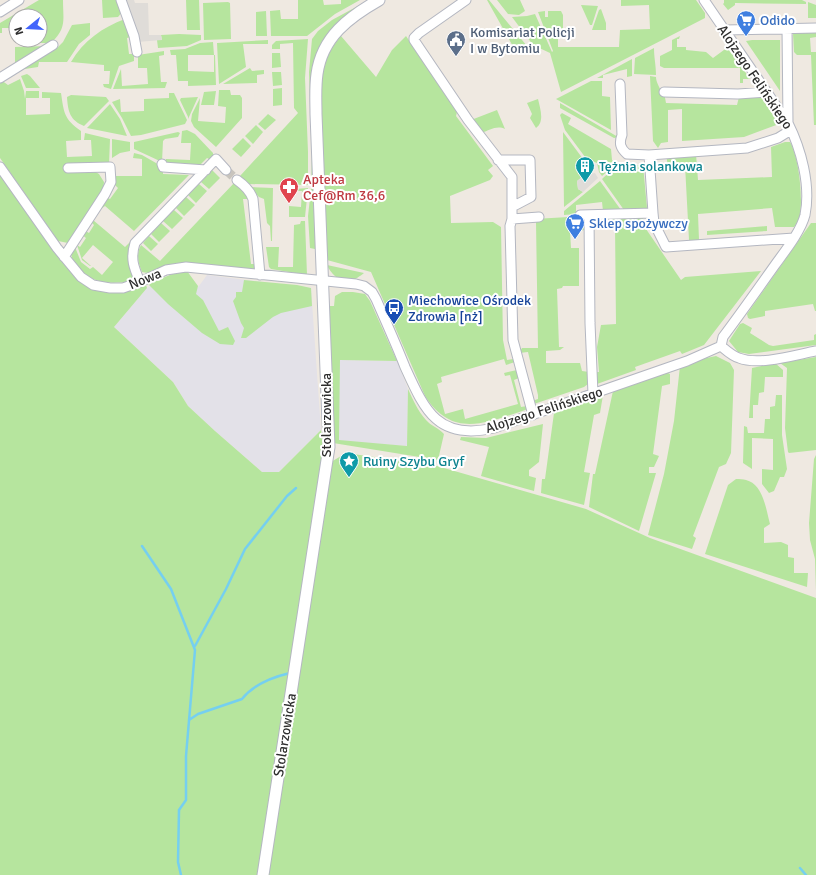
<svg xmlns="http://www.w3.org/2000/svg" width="816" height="875" font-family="Signika,sans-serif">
<rect width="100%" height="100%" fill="#efe9e1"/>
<!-- industrial -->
<path fill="#e3e1e8" d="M207 275 311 288 321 430 279 472H262L215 431 188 406 173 382 114 327 147 288 163 279 183 300 199 286Z
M339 360 397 361 408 389 407 446 339 441Z"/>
<!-- green -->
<path fill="#b6e59e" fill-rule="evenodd" d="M39 0H63C63 20 67 28 51 43H40V16H16V24H14V28H2V33H0V23Z
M102 0H119L123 11 118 17 103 18Z
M186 0H199L200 30H187Z
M298 0H323L324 5 341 4V0H360L335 14 307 36H271L270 11 280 10 281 19H298Z
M369 0 317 55 316 251 315 249 310 248 308 216 311 189 312 153 309 72 312 39 318 31 332 20Z
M487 0H489L527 46 515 50Z
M497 0H520L525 11 519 15 508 14Z
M621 0H696L705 13V18L561 92 550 53 533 45 512 17 527 16 535 14 552 52 553 51 538 12 545 11V17H548V11H561L563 15V34H558V47H619L620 30 650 29 649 5 621 6Z
M724 0H802L806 2V4L735 3V5L728 10 723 4 724 3Z
M228 2 230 3 231 39 204 40 203 3Z
M808 2 816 5V18H808Z
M581 5 598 6 592 25H590Z
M601 9 606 23V30H592L599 10Z
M266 11 267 36H256V12Z
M125 19 131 37 127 38 129 54H134V61L119 66 111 89 104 87 103 84H109L110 71H104V65L71 62C83 41 103 27 125 19Z
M90 23V35L79 44 67 62H39L38 67 18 70 35 59 57 48 63 42 72 25Z
M816 32V37L810 38 811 52H816V125H814L811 55H797L794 52 793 33Z
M179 34 201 35V40L187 46 158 48 157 40H162L161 35Z
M341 36 376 77 392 50 406 36 457 112 456 116 493 166 488 170 493 176 490 180 450 196 451 223 493 222 501 227 503 340 507 360 514 359 515 362 506 365 504 359 441 377 442 382 437 384 445 414 463 409 465 419 518 404 510 375 505 376 504 373 517 370 519 378 514 380 521 407 527 406 528 409C488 422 453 440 425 396L371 272 327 260 320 83C324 64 328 51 341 36Z
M680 36 679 39H677V47H686V50L706 52 713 58 728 47 750 79H743V83H740V68H664L660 66V56L672 50V40Z
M308 39 305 78 308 152V185L248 184 240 176 298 113 294 108 293 43 280 44V49H272V45L276 41Z
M268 40V44H243L246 67 219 84 217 43Z
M752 40H780V91L746 41Z
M213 42 214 55H215L216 85 188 86V81H178L176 55H171L170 50 185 49 200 43ZM188 55H214V72L188 71Z
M48 46 15 65V47Z
M654 48C654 58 656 65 656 75L634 74 635 58Z
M164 51V55L159 56 161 82H167L165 88 113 89 121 69 122 86 148 84 147 68H138V55Z
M272 53H280L281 67 272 68Z
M632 59V76L627 77V69L603 75V78H597Z
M250 68 252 71 264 70V74L257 75V83L223 84Z
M272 72H281L282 85 273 86Z
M27 74 30 76 40 88H26L21 76Z
M650 76 656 77C656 82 659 86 661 91L664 92 666 103 737 105 739 97H761L779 124 744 137 682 141V109L668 110V142L661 143 658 148 653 141Z
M20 79 24 91 25 99 26 91H39V98H26V115L50 114V98H42V92L61 93C64 113 64 119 81 131V140L66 141 67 157 92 156 91 140H84L85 133 110 139 109 165 94 171 99 174 104 182 103 193 68 243 58 241 0 158V81L1 80 8 85Z
M591 81H602V96L610 97 611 130 556 99Z
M282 88V105L273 106V89Z
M219 90H230L231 95H240L242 98V118L216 147 194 127 191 121 192 114 200 98 198 121 225 123 226 107 218 106Z
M216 91 214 105H201L204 92Z
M169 93H174L187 120 185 124 141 135 131 136 122 118 112 102 120 99 121 112 144 111V99L169 98Z
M71 95 106 97 109 101 84 126C70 120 68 112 67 97Z
M198 97 189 117V119L180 100 181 98Z
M538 99C540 108 545 122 536 128L530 118 532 114 527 103Z
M560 103 618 137 614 138 560 108Z
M110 104 120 119 127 136 87 128Z
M497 110 505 129C497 125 489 130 482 133L471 120Z
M562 113 571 118 568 124 611 149 612 160 616 164 602 176 599 172 597 163 592 161H588L565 130 560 115Z
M268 114 276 120 265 130 258 124Z
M256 125 263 132 253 144 245 136Z
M187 130 195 134 213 153V157L211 160 207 158 199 166 165 164 166 159 190 160 191 143H181L182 131Z
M178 132 180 133 178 137 165 139 163 141 162 162 134 149V142Z
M563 132 586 163V174L577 181 578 189 583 192 564 207Z
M243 138 251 146 241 157 232 149Z
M112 139 130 142V151L120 153 112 158Z
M785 142H790C799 156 804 203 799 219 798 222 796 224 794 227H775L772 208 698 214 699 240H689L685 165 668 166 666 155 696 154 698 180 772 177 771 147Z
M134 153 142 155 163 167V174L189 175 134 231 105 206 101 209 99 207 106 197 110 199 118 188 115 185 116 180 115 176H142V159L133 158Z
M617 165H643L647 208 624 210 602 179Z
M212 170 220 178 209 189 201 182Z
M0 173 92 288C113 295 126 291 146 285L147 288 114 327 173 382 188 406 215 431 262 472H279L321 430 324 453 331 462 346 453 437 466 586 509 650 538 816 598V875H0Z
M600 181 621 210 603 211 602 202 576 205V214L564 215V211Z
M235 182 245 190 249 199H243L251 264H257L256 267 253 270 179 263 170 265 148 275V273L142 272C138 263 136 254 141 245L160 261Z
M199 184 207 191 196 203 188 195Z
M249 187 273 188 272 241H271L270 226 267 223 264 199 259 197Z
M308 188 305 217H289V206L301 207 302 191H296L295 189Z
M186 197 195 205 184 216 176 208Z
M174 210 183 218 172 229 163 221Z
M95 215 93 220 125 247 137 235C129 247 126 252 130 267 131 272 133 275 133 280L130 282C108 283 96 285 79 269 75 264 71 258 71 252L75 247 81 262 90 269 93 267 102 275 113 262 93 245 82 258 91 266H90L82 260 77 245 80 247 86 238 81 234 84 230 89 233 94 225 90 221Z
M586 216V230L570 231 571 248H579V286H563L562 288 557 289 559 347H564L560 350 546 351V363H580L582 371 589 372 588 384 584 387 534 404 532 401 538 399V395L528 352 519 353 522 348H538L536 222H520L534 219Z
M642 217 649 227 646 229 681 280 685 277 761 271 704 345 682 354 680 351 635 367 636 370 597 384 596 381V372H599L597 347 601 325 616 324 615 224 600 225 601 220Z
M301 221H305L307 275 271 269 269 267 266 247H279L278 267H293L294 225 300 224Z
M161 223 170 231 159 242 151 234Z
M811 223H816V311H815L813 304 765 311V316L750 319 748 318 747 314Z
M767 226V231L707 235V231Z
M149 236 158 244 151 251 143 243Z
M327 265 364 273C360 276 355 280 350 281 339 282 331 274 327 265Z
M187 271 198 286 196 294 203 300 219 331 228 327 235 341 233 345 220 344 202 333 168 304 148 284 177 272Z
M244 280 297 285 311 288 312 306 281 313 273 317 246 338H241L244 328 241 323 233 301 236 297V292H242Z
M342 292H353L365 294 370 301 397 361 340 360 339 440 407 446 408 389C413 400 418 411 426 420 431 426 439 428 444 434L438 460 333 443 328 306H334L335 296Z
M743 323 752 328 750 333 769 345 773 346 814 340V335L816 334V345L749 354 738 352 729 341 740 324Z
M716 356 730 363 734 370 731 453 726 464 719 467 693 536 696 538 692 549 648 535 664 474 674 421 680 366 697 360Z
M816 357V450L789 453 788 452 785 428 787 368 780 363Z
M775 363 783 370V377H765L764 392 759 393 758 405H753V418H749L752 368Z
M664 371 670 374V384L662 386 653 454 659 456 654 467H649V473H656L639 531 589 507 593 474H595L613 391Z
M603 395 600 413 594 415 584 472 590 473 584 505 541 493 542 479H545L554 413Z
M776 395H782V435L787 469 784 477H780L774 491 769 493 762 484V469L773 470V439L752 438V469L743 463 744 426 747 427 748 433H764L765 419H770V407L775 406Z
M543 424 539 462 529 470V476L536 478 534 491 481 476 489 447 460 440 461 437 486 438Z
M816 455V591L815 559 810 540 809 523 814 459Z
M736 479C740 479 743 479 746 480 763 484 766 509 770 524L764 528V543L781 542 788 545V557L794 558V573H808L807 587 705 554 728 485Z"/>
<!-- plaza -->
<path fill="#dfdcd8" d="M124 0H134L135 3H148L149 35H161L162 40 137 42Z
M586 171 589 174 595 173 598 178 583 192 578 189 577 181 586 174Z"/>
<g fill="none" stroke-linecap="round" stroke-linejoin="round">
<!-- stream -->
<path stroke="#75cff0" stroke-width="2.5" d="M142 546 171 589 195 650 186 756V800L179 810 178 862 181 875
M195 646 226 589 245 549 287 496 296 488
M189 720 198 714 242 699C253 685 273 677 290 673
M800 868 806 875"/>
<!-- minor-tunnel -->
<path stroke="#c8c4bd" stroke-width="9" stroke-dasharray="9 4.5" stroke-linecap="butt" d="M226 170 237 180"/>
<defs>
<path id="minor" d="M121 0 134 36 137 52
M466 0 419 33 414 38V40L468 120 512 177V219L510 226 513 340 533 415
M704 0 788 123C801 149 811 185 805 215 801 231 785 251 775 265 758 289 741 313 723 337L721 346
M0 12 19 0
M787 28 788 123
M724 30 816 28
M0 78 53 45
M620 84 622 135C619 143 620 148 627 154L649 155
M664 92 738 94 766 92
M498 160H530L531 197 512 207
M162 164 163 167 206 170
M0 167 57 248 81 277 93 285 110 288H123L140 282 166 270 186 267 356 284 364 286 372 292 376 299C386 322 396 344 405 367 425 411 438 441 494 428L687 361 721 346
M237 180C244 185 250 190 253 199L260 275
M653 213 649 155 747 148 778 138 791 130
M580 215 653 213 654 223 666 247 794 238
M589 215 590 323 593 394
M512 219 539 217
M64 257 105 194 111 182 110 167 68 168
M140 282C134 268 130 259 135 243L216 159 226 170
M721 346C727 351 732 356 739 358 759 366 795 355 816 351"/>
<path id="tertiary" d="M263 875 329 447 316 114C316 101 315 88 317 74 322 37 349 17 379 0"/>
</defs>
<!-- minor casing -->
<use href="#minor" stroke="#b4b7c1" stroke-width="11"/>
<!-- tertiary casing -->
<use href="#tertiary" stroke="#b4b7c1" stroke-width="13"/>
<!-- minor -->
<use href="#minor" stroke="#fff" stroke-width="9"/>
<!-- tertiary -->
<use href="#tertiary" stroke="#fff" stroke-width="11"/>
</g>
<!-- icons -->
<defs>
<symbol id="supermarket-pin" viewBox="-11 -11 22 30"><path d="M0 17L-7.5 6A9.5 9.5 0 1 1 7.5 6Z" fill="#3f7fe0" stroke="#fff"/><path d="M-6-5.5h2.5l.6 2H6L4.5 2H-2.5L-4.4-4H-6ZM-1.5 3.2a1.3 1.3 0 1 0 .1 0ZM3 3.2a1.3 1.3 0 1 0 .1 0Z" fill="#fff"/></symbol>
<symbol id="civic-pin" viewBox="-11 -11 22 30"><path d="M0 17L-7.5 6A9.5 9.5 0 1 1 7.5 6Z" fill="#5c6f8a" stroke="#fff"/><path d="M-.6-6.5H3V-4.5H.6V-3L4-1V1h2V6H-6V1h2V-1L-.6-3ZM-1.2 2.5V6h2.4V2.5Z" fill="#fff"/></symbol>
<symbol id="building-pin" viewBox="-11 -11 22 30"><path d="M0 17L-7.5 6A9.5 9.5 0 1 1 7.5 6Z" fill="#0f9aa8" stroke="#fff"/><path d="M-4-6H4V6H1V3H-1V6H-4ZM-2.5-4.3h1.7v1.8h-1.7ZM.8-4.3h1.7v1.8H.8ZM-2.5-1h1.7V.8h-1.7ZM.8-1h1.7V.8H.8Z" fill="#fff"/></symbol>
<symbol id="pharmacy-pin" viewBox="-11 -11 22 30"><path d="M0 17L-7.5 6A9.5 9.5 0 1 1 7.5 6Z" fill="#e0444e" stroke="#fff"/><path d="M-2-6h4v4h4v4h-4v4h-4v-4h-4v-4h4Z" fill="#fff"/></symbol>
<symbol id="bus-pin" viewBox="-11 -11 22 30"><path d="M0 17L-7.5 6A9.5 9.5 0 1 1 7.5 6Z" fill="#1a4fb4" stroke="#fff"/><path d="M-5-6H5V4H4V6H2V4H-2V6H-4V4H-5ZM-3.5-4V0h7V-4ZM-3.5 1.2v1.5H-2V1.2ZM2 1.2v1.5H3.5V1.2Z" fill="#fff"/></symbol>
<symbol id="sight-pin" viewBox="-11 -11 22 30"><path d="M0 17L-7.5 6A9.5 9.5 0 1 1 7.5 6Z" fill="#0f9aa8" stroke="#fff"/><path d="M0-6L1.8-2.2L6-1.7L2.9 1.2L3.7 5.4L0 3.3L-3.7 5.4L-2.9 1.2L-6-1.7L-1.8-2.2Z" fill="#fff"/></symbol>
</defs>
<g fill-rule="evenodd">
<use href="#supermarket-pin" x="735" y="9" width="22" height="30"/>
<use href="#civic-pin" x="445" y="29" width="22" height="30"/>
<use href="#building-pin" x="574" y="155" width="22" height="30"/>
<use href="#pharmacy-pin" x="278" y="176" width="22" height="30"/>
<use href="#supermarket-pin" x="564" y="212" width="22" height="30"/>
<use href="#bus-pin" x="383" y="297" width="22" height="30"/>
<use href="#sight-pin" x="338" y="450" width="22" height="30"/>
</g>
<g text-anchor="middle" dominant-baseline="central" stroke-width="4" stroke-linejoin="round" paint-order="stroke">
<!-- shop labels -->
<g font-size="14" fill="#366cbe" stroke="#fff" text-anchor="start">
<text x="760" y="20">Odido</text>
<text x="589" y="223">Sklep spożywczy</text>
</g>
<!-- service labels -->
<g font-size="14" fill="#4e5e75" stroke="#fff" text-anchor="start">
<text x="470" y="32">Komisariat Policji<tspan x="470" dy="16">I w Bytomiu</tspan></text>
</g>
<!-- street labels -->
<g font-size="14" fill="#2e2e2e" stroke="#fff">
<text transform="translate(755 77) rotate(56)">Alojzego Felińskiego</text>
<text transform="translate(145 279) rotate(-22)">Nowa</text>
<text transform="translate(544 410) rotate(-18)">Alojzego Felińskiego</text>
<text transform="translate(326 415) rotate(-90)">Stolarzowicka</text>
<text transform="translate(285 735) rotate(-81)">Stolarzowicka</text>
</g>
<!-- culture labels -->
<g font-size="14" fill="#0d838f" stroke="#fff" text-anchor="start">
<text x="599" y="166">Tężnia solankowa</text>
<text x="363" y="461">Ruiny Szybu Gryf</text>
</g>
<!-- health labels -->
<g font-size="14" fill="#be3a42" stroke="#fff" text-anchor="start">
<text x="303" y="179">Apteka<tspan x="303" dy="16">Cef@Rm 36,6</tspan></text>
</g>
<!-- transit labels -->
<g font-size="14" fill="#164399" stroke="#fff" text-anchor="start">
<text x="408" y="300">Miechowice Ośrodek<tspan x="408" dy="16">Zdrowia [nż]</tspan></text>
</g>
</g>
<!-- north arrow -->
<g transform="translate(28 28) rotate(252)"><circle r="19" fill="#ffffff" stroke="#ababab"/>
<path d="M0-3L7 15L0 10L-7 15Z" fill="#4264fb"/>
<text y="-6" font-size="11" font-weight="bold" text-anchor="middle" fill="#2e2e2e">N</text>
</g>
</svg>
